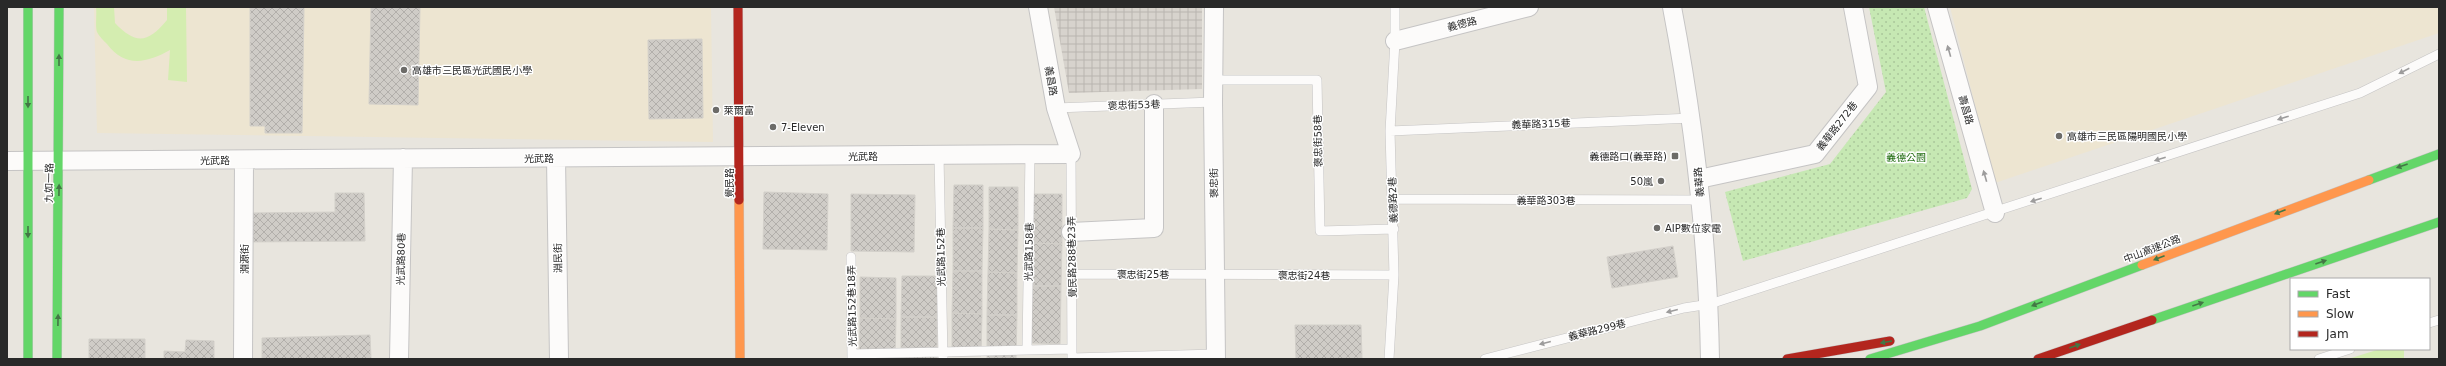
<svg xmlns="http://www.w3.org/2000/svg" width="2446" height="366" font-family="'DejaVu Sans','Noto Sans TC',sans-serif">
<defs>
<pattern id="park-dots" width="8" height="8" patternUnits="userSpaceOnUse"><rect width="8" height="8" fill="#c6e8b3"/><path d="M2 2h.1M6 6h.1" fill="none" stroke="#aac79a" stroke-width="1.8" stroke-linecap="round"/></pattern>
<pattern id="plaza-grid" width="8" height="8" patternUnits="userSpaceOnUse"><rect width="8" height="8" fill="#d7d3cd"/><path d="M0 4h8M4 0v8" fill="none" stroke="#b9b5b0"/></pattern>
<pattern id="building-cross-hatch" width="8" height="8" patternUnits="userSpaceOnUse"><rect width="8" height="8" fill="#cfccc7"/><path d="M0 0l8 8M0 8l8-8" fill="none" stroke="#b2afab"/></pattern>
</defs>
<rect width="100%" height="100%" fill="#e8e5de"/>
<!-- education -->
<path fill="#ede5d1" d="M94 7H711L713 142 97 133Z
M1950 7H2439V33L1995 183Z"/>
<!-- park -->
<path fill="url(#park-dots)" d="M1869 7H1924L1972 189 1967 198 1743 261 1725 192 1830 164 1886 92Z"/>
<!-- pitch -->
<path fill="#d4edb0" d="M96 7H114L115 23C136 45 148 43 167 20V7H186L187 82 168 80 170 50C147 63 125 68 107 44 104 41 99 36 97 32 95 26 97 14 96 7Z
M2380 349H2404V359H2348Z"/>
<!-- plaza -->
<path fill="url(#plaza-grid)" d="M1054 7H1202V89L1069 93Z"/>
<!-- building -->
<path fill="url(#building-cross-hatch)" stroke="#d3d0ca" d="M250 7H304L302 133H265V126H250Z
M371 7H420L418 105 369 104Z
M702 39 703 118 649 119 648 40Z
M954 185H983V228H953Z
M989 187H1018V230L989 229Z
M764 192 828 194 827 250 763 249Z
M335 193H364L365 241 249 242V213L335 212Z
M851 194 915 195 914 252 851 251Z
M1033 194H1062V244L1032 243Z
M953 228H983L982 271H953Z
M989 229 1018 230 1017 273 988 272Z
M1032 243 1062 244 1061 286H1032Z
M1673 246 1678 277 1612 288 1607 257Z
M953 271H982V314L952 313Z
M988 272 1017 273V315H987Z
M902 276H938L937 317H901Z
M860 277 896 278V319L860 318Z
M1032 286H1061L1060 344 1031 343Z
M952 313 982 314 981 356H952Z
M987 315H1017L1016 358H987Z
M901 317H937V359L901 358Z
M860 318 896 319 895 359H859Z
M1295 325H1361L1362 358 1296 359Z
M370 335 371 359H262V338Z
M89 339H145V359H89Z
M186 340 214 341V359H164V351L185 352Z"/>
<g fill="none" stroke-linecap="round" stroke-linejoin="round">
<defs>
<path id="lane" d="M1213 80H1317L1320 231 1394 229
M1056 108 1213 102
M1390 131 1692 118
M1071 154 1072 359
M939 155 943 358
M1393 199 1700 200
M851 257 852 359
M1072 274 1394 275
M2429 323 2439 320
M1027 349 1030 154
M852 354 1072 349
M1072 358 1216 354
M1389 359 1394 275 1390 131 1395 41V7
M1485 359 1684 308 1710 304 2360 93 2439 54
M2319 359 2350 349"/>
<path id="street" d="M1214 7 1213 102 1216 359
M1672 7C1694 123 1708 241 1710 359
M1937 7 1995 213
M1395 41 1529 7
M556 158 559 359
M7 161 1071 154 1056 108 1038 7
M1699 179 1815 154 1868 87 1853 7
M1071 232 1154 228V104
M243 359 244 160
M399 359 403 158"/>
<path id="fast" d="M28 7V359
M2369 180 2439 154
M2152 320 2439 222
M57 359 59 7
M1870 359 1980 326 2142 265"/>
<path id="slow" d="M739 200 740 359
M2142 265 2369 180"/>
<path id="jam" d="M738 7 739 200
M1787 359 1890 341
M2038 359 2152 320"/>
</defs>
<!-- lane casing -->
<use href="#lane" stroke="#c5c4c4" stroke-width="10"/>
<!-- street casing -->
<use href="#street" stroke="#c5c4c4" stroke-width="20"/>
<!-- fast casing -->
<use href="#fast" stroke="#c5c4c4" stroke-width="10"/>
<!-- slow casing -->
<use href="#slow" stroke="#c5c4c4" stroke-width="10"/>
<!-- jam casing -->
<use href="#jam" stroke="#c5c4c4" stroke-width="10"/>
<!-- lane -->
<use href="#lane" stroke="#fcfbfa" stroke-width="9"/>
<!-- street -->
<use href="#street" stroke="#fcfbfa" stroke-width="18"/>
<!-- fast -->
<use href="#fast" stroke="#63d668" stroke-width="9"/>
<!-- slow -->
<use href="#slow" stroke="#ff974d" stroke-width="9"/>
<!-- jam -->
<use href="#jam" stroke="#b3261e" stroke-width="9"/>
</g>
<!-- one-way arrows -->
<defs><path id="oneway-solid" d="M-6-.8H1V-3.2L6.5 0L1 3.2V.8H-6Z"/></defs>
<g fill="#9d9c9c">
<use href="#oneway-solid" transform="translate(1949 51) rotate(-106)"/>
<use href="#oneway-solid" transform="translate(2404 71) rotate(153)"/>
<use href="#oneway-solid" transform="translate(2283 118) rotate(162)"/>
<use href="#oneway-solid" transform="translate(2160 159) rotate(162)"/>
<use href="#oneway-solid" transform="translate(1985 176) rotate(-106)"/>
<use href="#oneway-solid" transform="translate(2036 200) rotate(162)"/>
<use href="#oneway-solid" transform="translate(1672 311) rotate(166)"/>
<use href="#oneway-solid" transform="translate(1545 343) rotate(166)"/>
</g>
<g fill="#437745">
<use href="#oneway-solid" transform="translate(59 60) rotate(-90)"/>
<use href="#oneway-solid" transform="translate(28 102) rotate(90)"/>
<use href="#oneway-solid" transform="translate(2402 166) rotate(161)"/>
<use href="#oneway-solid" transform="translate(59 190) rotate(-89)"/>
<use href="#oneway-solid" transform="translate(2280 212) rotate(159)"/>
<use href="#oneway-solid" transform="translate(28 232) rotate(90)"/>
<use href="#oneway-solid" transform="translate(2159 258) rotate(159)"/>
<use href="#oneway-solid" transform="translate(2321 262) rotate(-19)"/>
<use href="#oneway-solid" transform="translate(2037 304) rotate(159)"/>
<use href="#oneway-solid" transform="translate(2198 304) rotate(-19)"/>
<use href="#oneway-solid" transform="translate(58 320) rotate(-89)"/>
<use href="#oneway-solid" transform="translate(1886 342) rotate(170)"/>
<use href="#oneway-solid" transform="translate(2075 346) rotate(-19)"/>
</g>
<!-- markers -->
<g fill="#6c6b68" stroke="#fff" stroke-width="1.5">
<circle cx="404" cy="70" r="4"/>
<circle cx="716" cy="110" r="4"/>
<circle cx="773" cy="127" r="4"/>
<circle cx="2059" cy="136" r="4"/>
<rect x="1671" y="152" width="8" height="8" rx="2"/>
<circle cx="1661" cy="181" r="4"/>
<circle cx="1657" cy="228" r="4"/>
</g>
<g text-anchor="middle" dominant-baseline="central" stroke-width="3" stroke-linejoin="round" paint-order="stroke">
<!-- street labels -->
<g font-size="10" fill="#292929" stroke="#fff">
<text transform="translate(1462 24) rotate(-14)">義德路</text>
<text transform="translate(1051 81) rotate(80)">義昌路</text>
<text transform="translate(1134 105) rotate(-2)">褒忠街53巷</text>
<text transform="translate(1966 110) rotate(74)">壽昌路</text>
<text transform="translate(1541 124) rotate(-2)">義華路315巷</text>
<text transform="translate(1837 126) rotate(-52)">義華路272巷</text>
<text transform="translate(1318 141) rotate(-91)">褒忠街58巷</text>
<text x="863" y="156">光武路</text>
<text x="539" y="158">光武路</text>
<text x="215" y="160">光武路</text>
<text transform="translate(1699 182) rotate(-95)">義華路</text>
<text transform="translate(49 183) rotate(-89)">九如一路</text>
<text transform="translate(729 183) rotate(-90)">覺民路</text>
<text transform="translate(1214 183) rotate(-91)">褒忠街</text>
<text transform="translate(1393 200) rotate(-92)">義德路2巷</text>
<text x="1546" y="200">義華路303巷</text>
<text transform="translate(2152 249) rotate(-21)">中山高速公路</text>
<text transform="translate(1029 252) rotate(-89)">光武路158巷</text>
<text transform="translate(941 257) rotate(-91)">光武路152巷</text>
<text transform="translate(1072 257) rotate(-91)">覺民路288巷23弄</text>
<text transform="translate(558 258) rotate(-91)">淵民街</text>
<text transform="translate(244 259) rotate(-90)">淵源街</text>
<text transform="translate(401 259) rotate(-89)">光武路80巷</text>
<text x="1143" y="274">褒忠街25巷</text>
<text x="1304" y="275">褒忠街24巷</text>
<text transform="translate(852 306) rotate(-91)">光武路152巷18弄</text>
<text transform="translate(1597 330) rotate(-14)">義華路299巷</text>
</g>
<!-- poi labels -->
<g font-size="10" fill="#292929" stroke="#fff" text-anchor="start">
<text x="412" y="70">高雄市三民區光武國民小學</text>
<text x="724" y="110">萊爾富</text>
<text x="781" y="127">7-Eleven</text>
<text x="2067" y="136">高雄市三民區陽明國民小學</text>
<text x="1667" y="156" text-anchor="end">義德路口(義華路)</text>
<text x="1653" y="181" text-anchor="end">50嵐</text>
<text x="1665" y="228">AIP數位家電</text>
</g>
<!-- park labels -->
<g font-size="10" fill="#226e12" stroke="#fff">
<text x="1906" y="157">義德公園</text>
</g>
</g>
<!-- border -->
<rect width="2446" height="366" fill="none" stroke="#292929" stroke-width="16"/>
<!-- legend -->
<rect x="2290" y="278" width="140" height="72" fill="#ffffff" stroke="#a9a9a9"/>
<rect x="2298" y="291" width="20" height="6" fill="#63d668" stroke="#a9a9a9"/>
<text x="2326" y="298" font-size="12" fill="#292929">Fast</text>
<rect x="2298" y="311" width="20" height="6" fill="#ff974d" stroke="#a9a9a9"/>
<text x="2326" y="318" font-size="12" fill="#292929">Slow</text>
<rect x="2298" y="331" width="20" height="6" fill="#b3261e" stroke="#a9a9a9"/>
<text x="2326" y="338" font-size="12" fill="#292929">Jam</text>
</svg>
